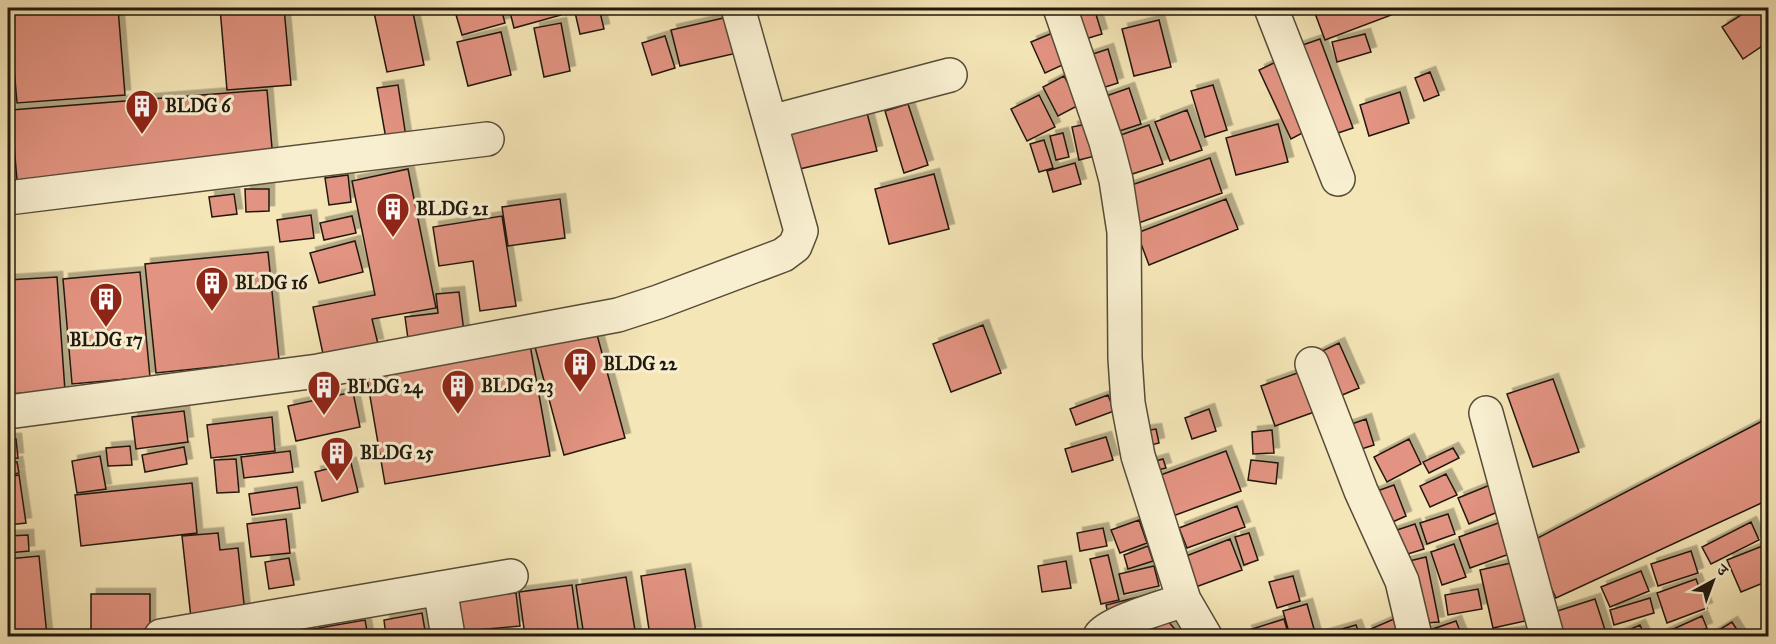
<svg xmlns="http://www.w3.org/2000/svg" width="1776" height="644" font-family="'IM FELL Great Primer','Noto Serif Devanagari',serif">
<defs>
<filter id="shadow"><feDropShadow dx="5.5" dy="-5.5" stdDeviation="0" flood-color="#0004"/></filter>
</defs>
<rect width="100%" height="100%" fill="#f5e6b7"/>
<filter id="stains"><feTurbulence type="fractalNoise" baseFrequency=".00333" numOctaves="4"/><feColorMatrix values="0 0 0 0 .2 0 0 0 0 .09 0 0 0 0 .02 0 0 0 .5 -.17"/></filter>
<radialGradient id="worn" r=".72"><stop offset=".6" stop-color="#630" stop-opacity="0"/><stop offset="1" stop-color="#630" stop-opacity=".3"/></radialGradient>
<!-- building -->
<path fill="#e29381" stroke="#21180d" stroke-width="1.5" filter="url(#shadow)" d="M9 8H118L125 95 17 103Z
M220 8H284L291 85 227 90Z
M373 8H412L424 65 387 72Z
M454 8H501L505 23 462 35Z
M509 8H559L561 15 514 28Z
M574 8H599L604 29 580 34Z
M1061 8H1094L1102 34 1072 43Z
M1313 8H1400L1402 11 1325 40Z
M1752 8H1768V42L1743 59 1722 27Z
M728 17 737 53 680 66 671 30Z
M1159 20 1171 67 1134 76 1122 29Z
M561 23 570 71 544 77 534 28Z
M501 32 511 75 468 86 457 42Z
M1055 32 1069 62 1045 73 1031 42Z
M1365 34 1371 52 1337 62 1332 42Z
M665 36 675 68 652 75 642 43Z
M1320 39 1353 128 1326 137 1294 48Z
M1108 49 1118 83 1086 93 1075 60Z
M1280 60 1312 128 1291 139 1259 70Z
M1430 72 1439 95 1424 101 1415 78Z
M1064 76 1079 105 1058 116 1043 87Z
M398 85 406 137 386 139 377 88Z
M1213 85 1227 130 1205 137 1191 91Z
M1129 88 1141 124 1104 136 1092 101Z
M267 90 273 160 17 180 11 110Z
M1400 92 1409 123 1369 136 1360 105Z
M1039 95 1055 127 1027 141 1011 109Z
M908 104 928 165 904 173 885 111Z
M1187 110 1202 150 1170 161 1155 122Z
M867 113 877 151 791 171 782 133Z
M1087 124 1095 156 1079 160 1072 127Z
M1278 124 1288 162 1236 175 1226 138Z
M1149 125 1163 164 1114 180 1101 142Z
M1063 133 1069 157 1056 160 1050 136Z
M1044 140 1053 168 1039 172 1030 144Z
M1210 158 1222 193 1133 225 1120 189Z
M1075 163 1081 184 1053 192 1047 171Z
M408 169 436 308 372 319 378 344 323 354 313 307 375 295 352 181Z
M934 174 949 229 889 244 875 189Z
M348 175 351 202 329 205 325 178Z
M245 189H269V211L246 212Z
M234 194 237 214 212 217 209 197Z
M560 199 565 238 508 246 502 207Z
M1226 199 1238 229 1149 265 1137 233Z
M311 215 314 238 280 242 277 220Z
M352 216 356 233 324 240 320 223Z
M502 216 516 306 480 311 473 261 439 266 433 227Z
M355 241 363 272 319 283 310 253Z
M268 252 279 360 156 373 145 264Z
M140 272 150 377 72 384 63 279Z
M57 277 65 391 8 394V280Z
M459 292 464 332 408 339 405 317 438 313 436 294Z
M983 325 1001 373 951 392 933 344Z
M596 331 625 438 564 455 535 347Z
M1339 343 1359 388 1335 398 1316 354Z
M530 345 550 456 385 484 366 373Z
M1306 370 1320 410 1275 426 1261 386Z
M1553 379 1579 452 1533 467 1507 394Z
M353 392 360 427 296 441 288 406Z
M1108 395 1114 411 1076 425 1070 409Z
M1209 409 1216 431 1192 439 1185 418Z
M184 411 188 442 136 449 132 417Z
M272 417 275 451 211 458 207 425Z
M1768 418V500L1556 598 1530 542Z
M1366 419 1374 445 1355 451 1346 426Z
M1156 429 1159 443 1139 448 1136 432Z
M1272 430 1274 453 1253 454 1252 432Z
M1106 437 1113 460 1072 472 1065 449Z
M8 439H16L18 458 8 459Z
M1409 439 1421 464 1387 482 1374 457Z
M130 446 132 465 108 466 106 448Z
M184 447 187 464 145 472 142 455Z
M1453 448 1459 458 1429 473 1423 462Z
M290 451 293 472 244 478 241 457Z
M1226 451 1241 491 1162 520 1147 480Z
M100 456 106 489 77 493 72 461Z
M236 459 239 492 217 493 214 460Z
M1163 459 1166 468 1146 473 1144 464Z
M1251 460 1278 463 1276 484 1248 480Z
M17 462 19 473 8 475V464Z
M351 463 358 492 322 501 315 472Z
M1446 474 1457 495 1430 507 1420 486Z
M19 475 26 523 8 525V477Z
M192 483 197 533 81 546 75 495Z
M1394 485 1406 516 1379 528 1366 495Z
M1490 485 1500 511 1469 524 1458 498Z
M297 487 300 508 252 515 249 494Z
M1237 506 1245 527 1187 548 1179 528Z
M1768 508V525L1762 511Z
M1448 514 1455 534 1427 544 1420 523Z
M286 519 290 553 251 557 247 524Z
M1139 520 1147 543 1120 553 1111 530Z
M1504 521 1515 552 1470 568 1459 537Z
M1751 522 1759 540 1711 564 1702 547Z
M1415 524 1424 549 1398 557 1391 532Z
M1103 528 1107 546 1080 551 1077 533Z
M218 533 220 550 238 548 245 613 191 618 182 536Z
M1249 533 1258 560 1244 565 1235 537Z
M28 535 29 551 8 553V536Z
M1230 539 1242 570 1193 588 1181 558Z
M1454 544 1466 577 1442 585 1431 552Z
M1765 545 1768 553V581L1741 592 1727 560Z
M1148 546 1153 561 1128 569 1124 555Z
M1691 551 1698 573 1658 586 1651 564Z
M1108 555 1119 600 1101 604 1090 559Z
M39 556 47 636H10L8 614V559Z
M1426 557 1439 622 1414 624 1401 563Z
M289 558 294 585 269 589 265 562Z
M1066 561 1071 588 1042 592 1038 566Z
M1511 563 1525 621 1493 628 1480 570Z
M1154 566 1159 586 1124 594 1119 574Z
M685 569 696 632 668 636H650L641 576Z
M1641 571 1649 591 1610 607 1601 587Z
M1293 576 1300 601 1277 608 1269 582Z
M626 577 636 636H584L576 585Z
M1696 579 1707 608 1667 623 1657 593Z
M572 585 579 636H525L519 592Z
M1478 589 1482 609 1448 615 1445 595Z
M516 593 520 626 452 632 449 599Z
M1154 593 1109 618 1106 605Z
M91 594H150V630H91Z
M1650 598 1654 613 1614 625 1610 610Z
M1595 599 1607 636H1555L1548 614Z
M1307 604 1316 636H1290L1283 611Z
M422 613 426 636H386L384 620Z
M1702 616 1707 628 1688 636H1658Z
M1166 619 1181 636H1146Z
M1284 619 1289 636H1248L1246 631Z
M1394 619 1402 636H1369L1366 631Z
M365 620 368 636H314L313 629Z
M1456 621 1462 636H1419L1418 634Z
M1732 622 1741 636H1709Z
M308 623 310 636H248Z
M1356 625 1360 636H1321V635Z
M1640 625 1645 636H1615Z
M1531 630 1532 636H1495V635Z"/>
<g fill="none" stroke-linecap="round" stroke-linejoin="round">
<defs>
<path id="minor" d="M1060 8 1106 142 1116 180 1124 232 1125 358 1128 403 1138 456 1184 600 1205 636
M1271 8 1338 179
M771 122 950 75
M8 198 487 139
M1312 364 1361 491 1402 581 1415 636
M8 412 318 371 618 315 658 302 783 255 795 246 801 231 738 8
M1486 413 1547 636
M440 588 448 636
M161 636 511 576
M1100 636C1107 623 1167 606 1184 600"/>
</defs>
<!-- minor casing -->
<use href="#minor" stroke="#564c38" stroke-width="36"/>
<!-- minor -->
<use href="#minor" stroke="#f8efd0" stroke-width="33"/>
</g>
<!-- icons -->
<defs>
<symbol id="building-pin" viewBox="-11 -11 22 30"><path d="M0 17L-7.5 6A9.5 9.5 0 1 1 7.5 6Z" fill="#8f2418" stroke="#f8efd0"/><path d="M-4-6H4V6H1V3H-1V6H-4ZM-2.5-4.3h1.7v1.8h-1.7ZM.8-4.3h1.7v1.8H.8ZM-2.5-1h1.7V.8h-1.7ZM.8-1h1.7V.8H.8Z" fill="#fff"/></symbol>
</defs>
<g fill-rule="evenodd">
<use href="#building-pin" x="123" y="87" width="38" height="52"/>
<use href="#building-pin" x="374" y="190" width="38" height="52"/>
<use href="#building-pin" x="193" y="264" width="38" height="52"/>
<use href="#building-pin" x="87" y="280" width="38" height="52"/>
<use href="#building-pin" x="561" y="345" width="38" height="52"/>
<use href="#building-pin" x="439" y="367" width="38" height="52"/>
<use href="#building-pin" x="305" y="368" width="38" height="52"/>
<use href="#building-pin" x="318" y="434" width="38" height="52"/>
</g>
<g text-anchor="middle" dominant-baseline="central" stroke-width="6" stroke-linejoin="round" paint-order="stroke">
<!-- poi labels -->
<g font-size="18" font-weight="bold" fill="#21180d" stroke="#f8efd0" text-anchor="start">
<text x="165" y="106">BLDG 6</text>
<text x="416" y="209">BLDG 21</text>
<text x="235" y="283">BLDG 16</text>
<text x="106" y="340" text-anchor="middle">BLDG 17</text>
<text x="603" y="364">BLDG 22</text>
<text x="481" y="386">BLDG 23</text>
<text x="347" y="387">BLDG 24</text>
<text x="360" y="453">BLDG 25</text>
</g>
</g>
<!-- margin -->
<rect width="1776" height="644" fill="none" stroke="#f5e6b7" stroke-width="30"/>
<rect x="9" y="9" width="1758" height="626" fill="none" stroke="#21180d" stroke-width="3"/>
<rect x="15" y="15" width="1746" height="614" fill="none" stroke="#21180d" stroke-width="1.5"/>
<!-- north arrow -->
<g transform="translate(1713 581) rotate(41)" stroke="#f8efd0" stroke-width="4.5" paint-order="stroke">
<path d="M0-4.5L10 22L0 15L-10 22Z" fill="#21180d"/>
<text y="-9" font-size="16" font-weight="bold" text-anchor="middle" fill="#21180d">उ</text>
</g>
<rect width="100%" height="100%" filter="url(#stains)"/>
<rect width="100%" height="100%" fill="url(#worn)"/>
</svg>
